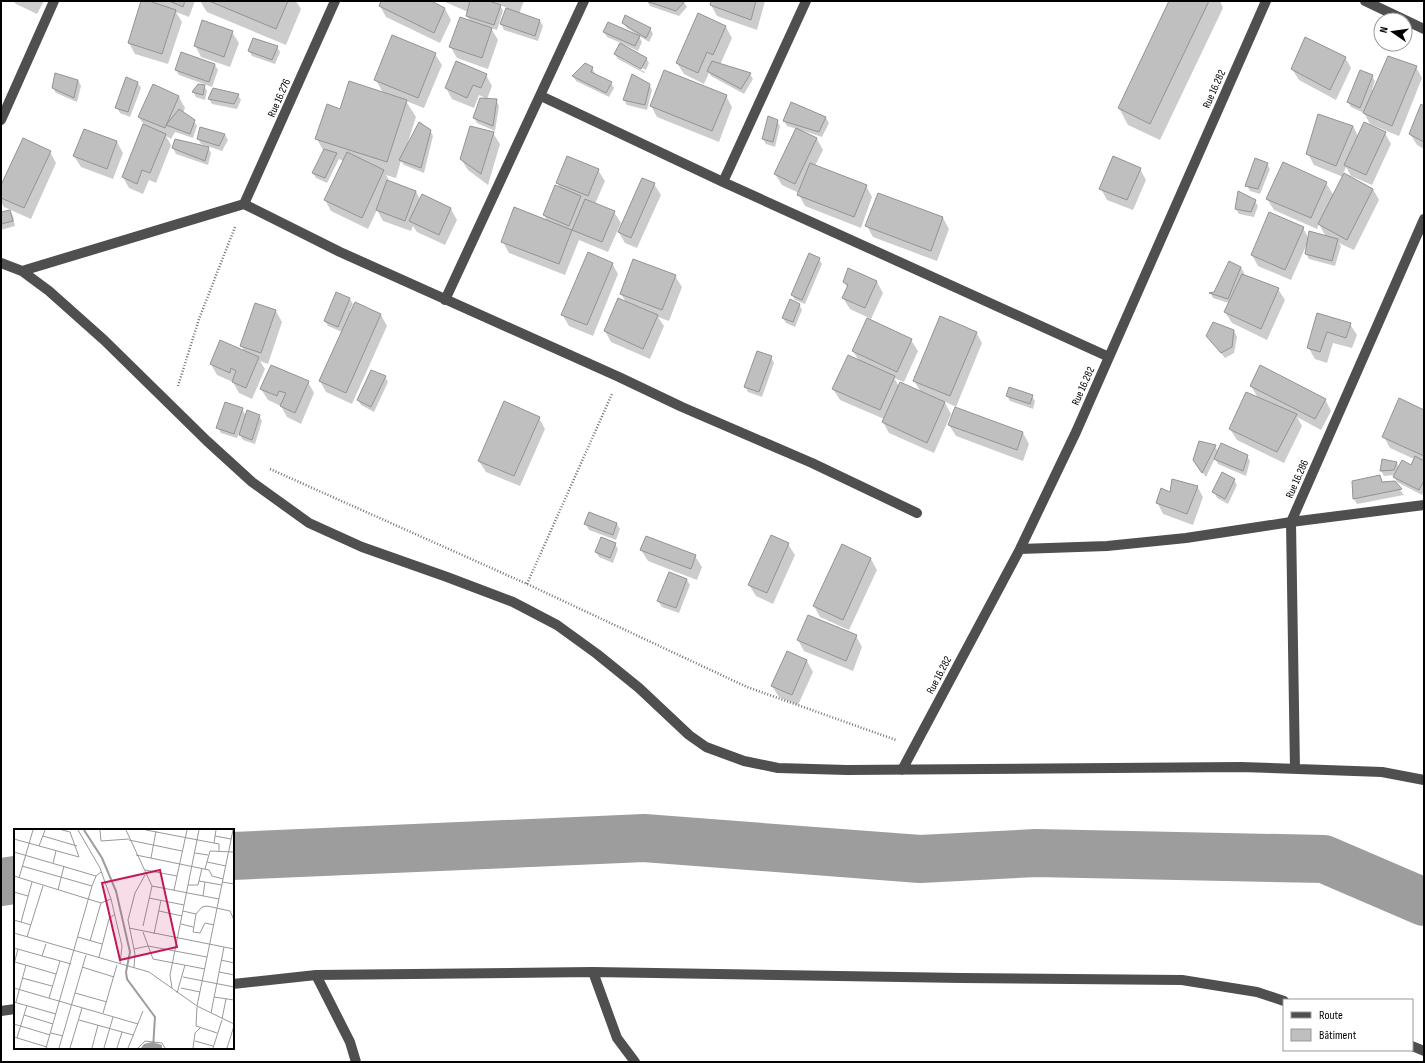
<svg xmlns="http://www.w3.org/2000/svg" width="1425" height="1063" font-family="'Sofia Sans Condensed',sans-serif">
<rect width="100%" height="100%" fill="#fff"/>
<!-- shadow -->
<path fill="#0003" d="M13 1H44L37 14 16 4Z
M142 1 153 3 151 1H195L189 17 176 12 182 22 168 64 135 54 129 43Z
M200 1H296L301 9 286 45 207 12Z
M382 1H428L445 9 451 20 440 43 386 17 380 6Z
M443 1H486L491 3 490 1H524L519 14 540 21 543 26 538 41 504 30 501 24 507 8 500 5 503 11 497 30 491 28 498 40 488 69 457 58 450 46 470 21 467 16 468 12Z
M647 1H681L684 2 687 7 679 16 650 6Z
M712 1H765L757 30 717 16 711 5Z
M1170 1H1220L1223 8 1160 140 1128 125 1119 108Z
M623 23 650 28 653 34 649 42 639 36 642 42 638 51 623 44 622 46 646 58 649 63 646 70 618 55V57L645 72 644 73 618 59 615 54 621 43 607 37 604 32 636 35V34L627 28Z
M726 27 732 38 720 65 750 74 753 79 744 94 711 76 709 73 704 84 684 74 677 63Z
M232 32 239 43 230 67 201 57 195 45Z
M277 47 280 52 275 64 252 56 249 51Z
M435 54 442 65 424 108 406 101 416 117 407 145 430 130 433 136 424 173 404 165 401 161 396 178 386 175 390 182 416 191 420 200 451 209 457 220 445 245 417 232 413 226 411 231 383 221 377 210 368 229 331 211 325 200 344 161 339 159 327 183 316 178 313 173 324 152 317 139 341 110 383 93 376 80Z
M1345 57 1351 68 1336 100 1299 80 1292 69Z
M215 65 218 70 212 87 179 75 176 70Z
M1416 67 1422 78 1399 136 1370 124 1364 113 1351 107 1348 102 1372 76 1375 81 1372 90H1374Z
M592 68 595 73V75L611 83 614 88 609 97 576 81 573 76Z
M486 75 492 86 487 99 479 95 474 108 452 99 446 88Z
M78 80 81 86 77 102 56 93 53 88Z
M138 83 141 88 130 117 120 113 117 108Z
M649 84 652 90 647 110 627 105 624 100Z
M153 86 179 97 185 108 183 113 194 121 197 126 193 138 175 132 171 139 166 136 171 145 156 183 149 180 143 194 129 188 123 177 144 125 139 117Z
M204 86 207 91 205 100 196 97 193 92Z
M213 89 238 95 241 100 237 109 212 104 209 99Z
M726 96 732 107 719 142 657 117 651 106Z
M496 100 499 106 495 131 477 123 474 118Z
M791 103 826 118 829 123 822 137 801 130V131L817 139 823 150 815 166 866 186 872 197 861 228 805 206 799 195V193L782 185 775 174 797 129 787 126 784 121Z
M1424 107V149L1417 145 1410 134Z
M777 121 780 126 775 147 766 144 763 139Z
M1353 126 1358 136 1385 133 1391 144 1372 185 1351 176 1346 167 1343 174 1373 189 1379 200 1354 250 1339 243 1341 246 1335 266 1309 259 1306 254V246L1291 280 1258 266 1252 255 1303 228 1309 239 1326 237 1319 224 1317 229 1274 210 1267 199 1326 183 1334 196 1343 177 1314 165 1308 154Z
M201 128 225 135 228 140 222 151 201 144 198 139Z
M493 133 500 144 488 185 468 170 461 159Z
M117 142 123 153 113 179 81 167 74 156Z
M207 146 211 153 208 165 176 154 173 148H207Z
M50 152 56 163 31 219 4 207 1 202V188Z
M1267 164 1270 169 1260 194 1250 191 1247 186Z
M1140 169 1146 180 1133 210 1107 200 1101 189Z
M598 170 605 181 595 204 614 212 621 223 608 252 579 240 565 275 509 253 503 242 547 221 544 215 561 189 557 183Z
M654 184 661 195 637 248 625 243 618 231H619Z
M1255 201 1258 206 1254 217 1239 214 1236 209Z
M10 211 13 216 15 226 1 230V213Z
M943 218 949 229 937 261 873 237 867 226Z
M819 259 822 264 805 304 795 300 792 295Z
M612 263 618 274 593 336 569 326 562 314Z
M1241 267 1244 273 1243 276 1278 289 1285 300 1267 340 1232 323 1225 312 1229 303 1213 298 1211 294 1214 293Z
M849 270 877 282 883 293 871 319 850 309 843 298 848 288 844 282Z
M675 276 682 287 669 321 658 317 664 326 650 359 611 342 605 331 626 302 621 294Z
M350 299 353 304 350 311 351 312 355 303 381 315 387 326 352 404 326 392 320 381 342 332 328 326 325 321Z
M799 304 802 310 795 327 786 323 783 318Z
M276 311 282 322 268 364 260 361 265 369 252 399 239 393 233 382 217 375 211 364 245 353 241 345Z
M1318 315 1350 324 1357 335 1352 348 1333 343 1327 363 1315 359 1308 347Z
M1234 331 1237 337 1234 353 1225 358 1208 336Z
M976 332 982 343 956 407 944 401 951 414 934 453 889 433 883 422 884 419 840 400 833 389 859 361 853 351 911 340 918 351 904 382 894 378 899 386 921 392 914 381Z
M771 357 774 363 762 397 748 392 745 386Z
M385 377 388 382 374 412 361 405 358 400Z
M308 382 314 393 301 424 287 417 281 406 268 400 261 389Z
M1251 386 1325 399 1331 411 1321 430 1297 417 1302 426 1284 463 1237 440 1230 429 1258 398Z
M1007 396H1032L1035 401 1033 409 1010 401Z
M242 409 246 416H259L262 421 255 444 243 440 239 433 237 438 221 433 218 428Z
M1424 411V491L1422 495 1397 482 1394 477 1395 475 1384 476 1381 471 1383 460 1397 463 1399 468 1411 466 1414 459 1390 448 1384 437Z
M539 418 545 429 520 486 486 472 479 461Z
M949 425 1023 433 1029 444 1023 461 956 436Z
M1215 446 1218 452 1247 456 1250 461 1246 476 1218 464 1215 458 1206 477 1197 466Z
M1380 476 1383 483 1394 482 1404 495 1357 504 1354 499 1353 481Z
M1234 480 1237 485 1228 504 1217 498 1214 492Z
M1197 486 1203 497 1193 525 1163 514 1157 502 1171 493Z
M590 513 617 524 620 529 616 540 589 530 586 524Z
M615 544 618 549 613 563 599 557 596 552Z
M788 544 795 555 773 604 756 596 749 585Z
M842 545 871 559 877 570 849 630 820 617 814 606Z
M641 550 695 556 702 567 697 580 648 561Z
M669 573 687 580 690 585 679 613 662 607 658 601Z
M856 636 862 647 853 671 804 651 798 640Z
M787 652 807 661 813 672 798 705 779 697 772 686Z"/>
<g fill="none" stroke-linecap="round" stroke-linejoin="round">
<!-- river -->
<path stroke="#9d9d9d" stroke-width="48" d="M233 856 644 838 920 859 1036 853 1324 859 1424 902
M1 882 15 880"/>
</g>
<!-- building -->
<path fill="#bfbfbf" stroke="#939393" d="M141 1H149L176 10 162 54 128 43Z
M169 1H185L183 7Z
M209 1H288L276 29Z
M381 1H431L445 8 434 33 379 6Z
M470 1H489L501 5 494 25 466 16Z
M646 1H685L676 11Z
M711 1H756L751 20 710 5Z
M1169 1H1209L1150 124 1118 108Z
M506 8 540 20 535 36 500 24Z
M698 13 726 26 713 55 707 52 698 73 676 63Z
M625 15 651 28 646 38 622 23Z
M460 17 492 28 482 58 449 47Z
M202 20 233 31 224 57 194 46Z
M608 22 640 36 635 46 603 32Z
M392 35 436 53 418 98 374 80Z
M1305 37 1346 57 1330 90 1291 69Z
M253 38 278 46 272 60 248 51Z
M620 43 647 58 641 69 614 54Z
M181 52 215 64 209 82 175 70Z
M1388 56 1417 66 1392 126 1363 113Z
M456 61 487 74 481 88 473 85 467 98 445 88Z
M712 61 751 73 741 89 707 71Z
M585 63 593 67 591 72 612 82 606 93 572 76Z
M664 70 727 95 712 131 650 106Z
M1360 70 1373 75 1360 108 1347 102Z
M55 73 78 80 74 98 52 88Z
M632 74 650 84 645 105 623 100Z
M126 77 138 82 128 112 115 108Z
M349 81 407 100 387 162 315 139 327 104 340 109Z
M153 84 179 96 165 128 138 117Z
M198 84 205 85 203 95 192 92Z
M213 88 239 94 234 104 208 99Z
M480 98 497 99 493 126 473 118Z
M791 102 826 117 819 132 783 121Z
M1421 104 1424 106V142L1409 134Z
M179 109 195 120 190 134 166 125Z
M1318 114 1353 126 1336 166 1306 154Z
M768 116 778 120 773 142 762 139Z
M419 122 431 130 421 168 399 160Z
M1364 122 1386 132 1366 175 1344 165Z
M143 124 166 134 150 173 142 170 137 184 122 177Z
M470 126 494 132 481 174 460 159Z
M200 127 225 134 219 146 197 139Z
M796 128 817 138 795 184 774 174Z
M84 129 117 141 107 169 73 156Z
M23 138 51 151 24 208 1 198V185Z
M175 139 209 147 205 161 172 148Z
M324 149 337 153 325 178 312 173Z
M347 152 384 170 362 218 324 200Z
M567 156 599 169 588 196 556 183Z
M1113 156 1141 168 1127 200 1099 189Z
M1255 158 1268 163 1258 189 1245 186Z
M1283 162 1327 182 1311 218 1266 199Z
M810 163 867 185 854 217 797 195Z
M1344 173 1373 189 1347 240 1318 224Z
M642 178 655 183 631 238 618 232Z
M387 180 416 191 405 221 376 210Z
M555 185 581 196 569 226 543 215Z
M1238 191 1256 200 1251 212 1235 209Z
M878 193 943 217 931 251 865 226Z
M422 194 451 208 439 235 409 221Z
M585 199 615 211 602 242 572 230Z
M514 207 572 230 559 264 501 242Z
M10 210 13 221 1 224V212Z
M1269 212 1304 227 1285 270 1251 255Z
M1309 231 1338 239 1332 261 1305 254Z
M588 252 613 263 587 325 561 315Z
M809 253 820 258 802 300 791 295Z
M633 259 676 275 662 310 620 294Z
M1229 261 1241 267 1228 299 1209 293 1214 292Z
M848 268 877 281 865 308 842 298 848 285 843 282Z
M1242 274 1279 288 1261 329 1224 312Z
M336 292 350 298 338 327 324 321Z
M618 298 658 315 643 349 604 331Z
M790 299 800 304 793 322 782 318Z
M355 302 381 314 346 393 319 381Z
M255 303 276 310 261 353 240 346Z
M1317 313 1351 323 1346 338 1327 332 1320 352 1307 348Z
M940 316 977 332 950 396 913 381Z
M867 318 912 339 897 372 852 351Z
M1213 322 1234 330 1232 347 1221 353 1206 336Z
M220 340 259 357 246 388 232 382 236 371 231 368 230 373 210 364Z
M757 351 772 356 759 392 744 387Z
M848 355 895 376 880 410 832 389Z
M271 365 309 381 295 413 280 406 286 393 279 391 277 396 260 389Z
M1260 365 1326 399 1315 419 1250 386Z
M371 370 386 376 371 407 357 400Z
M900 382 945 402 927 443 882 422Z
M1009 387 1033 395 1030 404 1006 396Z
M1246 392 1297 414 1277 452 1229 429Z
M1399 398 1424 410V456L1382 437Z
M504 401 540 417 514 476 478 461Z
M225 402 243 408 234 434 216 428Z
M955 407 1023 432 1017 450 948 425Z
M247 410 260 415 252 440 239 435Z
M1199 441 1216 445 1202 473 1193 460Z
M1221 443 1248 455 1243 471 1214 459Z
M1415 456 1424 461V481L1419 490 1393 477 1402 460 1411 465Z
M1382 459 1397 462 1394 470 1380 471Z
M1222 472 1235 479 1225 499 1212 492Z
M1380 475 1382 482 1395 481 1402 489 1353 499 1352 481Z
M1172 479 1198 486 1187 514 1156 503 1161 488 1170 492Z
M589 512 617 523 613 535 584 524Z
M771 535 789 543 767 593 748 585Z
M646 536 696 555 691 569 640 550Z
M601 537 616 543 610 558 595 552Z
M842 544 871 558 843 620 813 606Z
M669 572 687 579 676 608 657 601Z
M808 615 857 635 846 661 797 640Z
M787 651 807 660 792 695 771 686Z"/>
<g fill="none" stroke-linecap="round" stroke-linejoin="round">
<!-- path -->
<path stroke="#717171" stroke-width="2.5" stroke-dasharray="1 2" stroke-linecap="butt" d="M178 386 199 319 235 227
M270 469 527 584 747 687 896 740
M527 584 612 394"/>
<!-- minor -->
<path stroke="#4f4f4f" stroke-width="10" d="M1365 1 1424 29
M541 96 723 182 1109 357
M1 120 54 1
M723 182 806 1
M244 204 335 1
M1 263 22 271 244 204 340 252 619 377 682 407 812 463 917 513
M22 271 49 291 104 340 207 441 252 482 309 523 362 547 447 577 513 602 557 625 597 654 639 688 689 735 706 747 744 761 778 768 847 770 1241 767 1382 772 1424 780
M445 300 584 1
M1020 549 1107 546 1186 538 1291 522 1424 505
M1295 769 1291 522 1424 219
M902 770 1020 549 1076 432 1266 1
M593 972 617 1038 635 1062
M316 975 350 1042 356 1062
M233 984 316 975 593 972 962 978 1182 980 1257 992 1284 1001
M1 1011 15 1009
M1412 1046 1424 1051"/>
</g>
<g text-anchor="middle" dominant-baseline="central" stroke-width="3" stroke-linejoin="round" paint-order="stroke">
<!-- street labels -->
<g font-size="11" fill="#000" stroke="#fff">
<text transform="translate(1214 89) rotate(-66)">Rue 16.282</text>
<text transform="translate(279 98) rotate(-66)">Rue 16.276</text>
<text transform="translate(1083 386) rotate(-66)">Rue 16.282</text>
<text transform="translate(1297 479) rotate(-66)">Rue 16.286</text>
<text transform="translate(939 675) rotate(-62)">Rue 16.282</text>
</g>
</g>
<!-- overview -->
<g transform="translate(14 829)">
<rect width="220" height="220" fill="#fff"/>
<path d="M138 213 148 216V219H127L130 215Z" fill="#9d9d9d"/>
<path fill="none" stroke="#9d9d9d" stroke-width="2" d="M70 1 88 29 102 62 116 123 112 143 113 150 141 188 139 219"/>
<path fill="none" stroke="#999" stroke-width="1" d="M64 1 86 39 97 70 108 117 106 135M86 1 87 12 115 10M112 1 138 57 129 97M132 1 205 15V22M29 7 63 17M201 7 217 10M0 10 65 28 56 3 48 1M115 11 168 22M200 14 202 1M25 17 31 1M0 23 82 47M181 24 194 26M122 26 195 41 198 47 209 50M137 29 142 2M193 33 212 37M39 34 42 22M8 37 78 57M191 40 196 22 220 23M131 41 163 47M0 47 87 74 97 70M5 49 19 1M185 52 208 56M208 53 220 55M174 56H184L188 39M138 57 205 70M44 61 50 37M160 61 173 1M0 63 14 67M189 67 191 53M135 69 170 76M145 82 168 87M169 82 182 85 188 78 193 77 216 82 220 91M182 85 179 103 186 104 191 94 200 96M0 91 17 96M7 93 18 53M167 95 179 98M115 99 220 120M129 103 139 130 191 140M0 104 135 143 183 177 220 195M140 105 147 71M13 108 29 57M64 108 88 115M76 112 87 74M0 119 57 135M120 120 134 117 193 128M28 127 32 115M85 128 95 90 101 85M207 131 220 134M1 133 42 145M0 135 4 120M68 138 100 148M120 138 121 125 114 91 121 64 131 46M205 143 220 146M169 148 220 158M8 149 38 157M0 159 124 195M158 159 156 146 185 1M167 159 186 163M61 164 93 173M163 164 171 136M200 168 220 171M35 169 46 132M0 173 42 185M2 173 12 136M183 177 219 1M183 178 182 197 203 204M89 184 103 136M197 184 210 118M10 186 39 195M208 190 212 170M65 191 119 206M0 195 36 206M37 204 49 207M0 208 33 218M3 209 13 176M181 212 199 217M32 219 78 57 82 47 87 43M45 219 72 126M56 219 68 179M78 219 84 196M90 219 99 188M103 219 108 203M114 219 129 182M124 219 131 212 148 214 151 219M179 219 181 204 186 199M199 219 208 191M213 219 220 197"/>
<path fill="#c2185b" fill-opacity="0.15" stroke="#c2185b" stroke-width="2" d="M146 41 163 118 106 131 88 54Z"/>
<rect width="220" height="220" fill="none" stroke="#000" stroke-width="2"/>
</g>
<!-- border -->
<rect width="1425" height="1063" fill="none" stroke="#000000" stroke-width="4"/>
<!-- legend -->
<rect x="1283" y="999" width="130" height="52" fill="#ffffff" stroke="#999999"/>
<rect x="1291" y="1012" width="20" height="6" fill="#4f4f4f" stroke="#999999"/>
<text x="1319" y="1019" font-size="12" fill="#000000">Route</text>
<rect x="1291" y="1029" width="20" height="12" fill="#bfbfbf" stroke="#999999"/>
<text x="1319" y="1039" font-size="12" fill="#000000">Bâtiment</text>
<!-- north arrow -->
<g transform="translate(1393 32) rotate(283)"><circle r="19" fill="#ffffff" stroke="#999999"/>
<path d="M0-3L7 15L0 10L-7 15Z" fill="#000000"/>
<text y="-6" font-size="11" font-weight="bold" text-anchor="middle" fill="#000000">N</text>
</g>
</svg>
